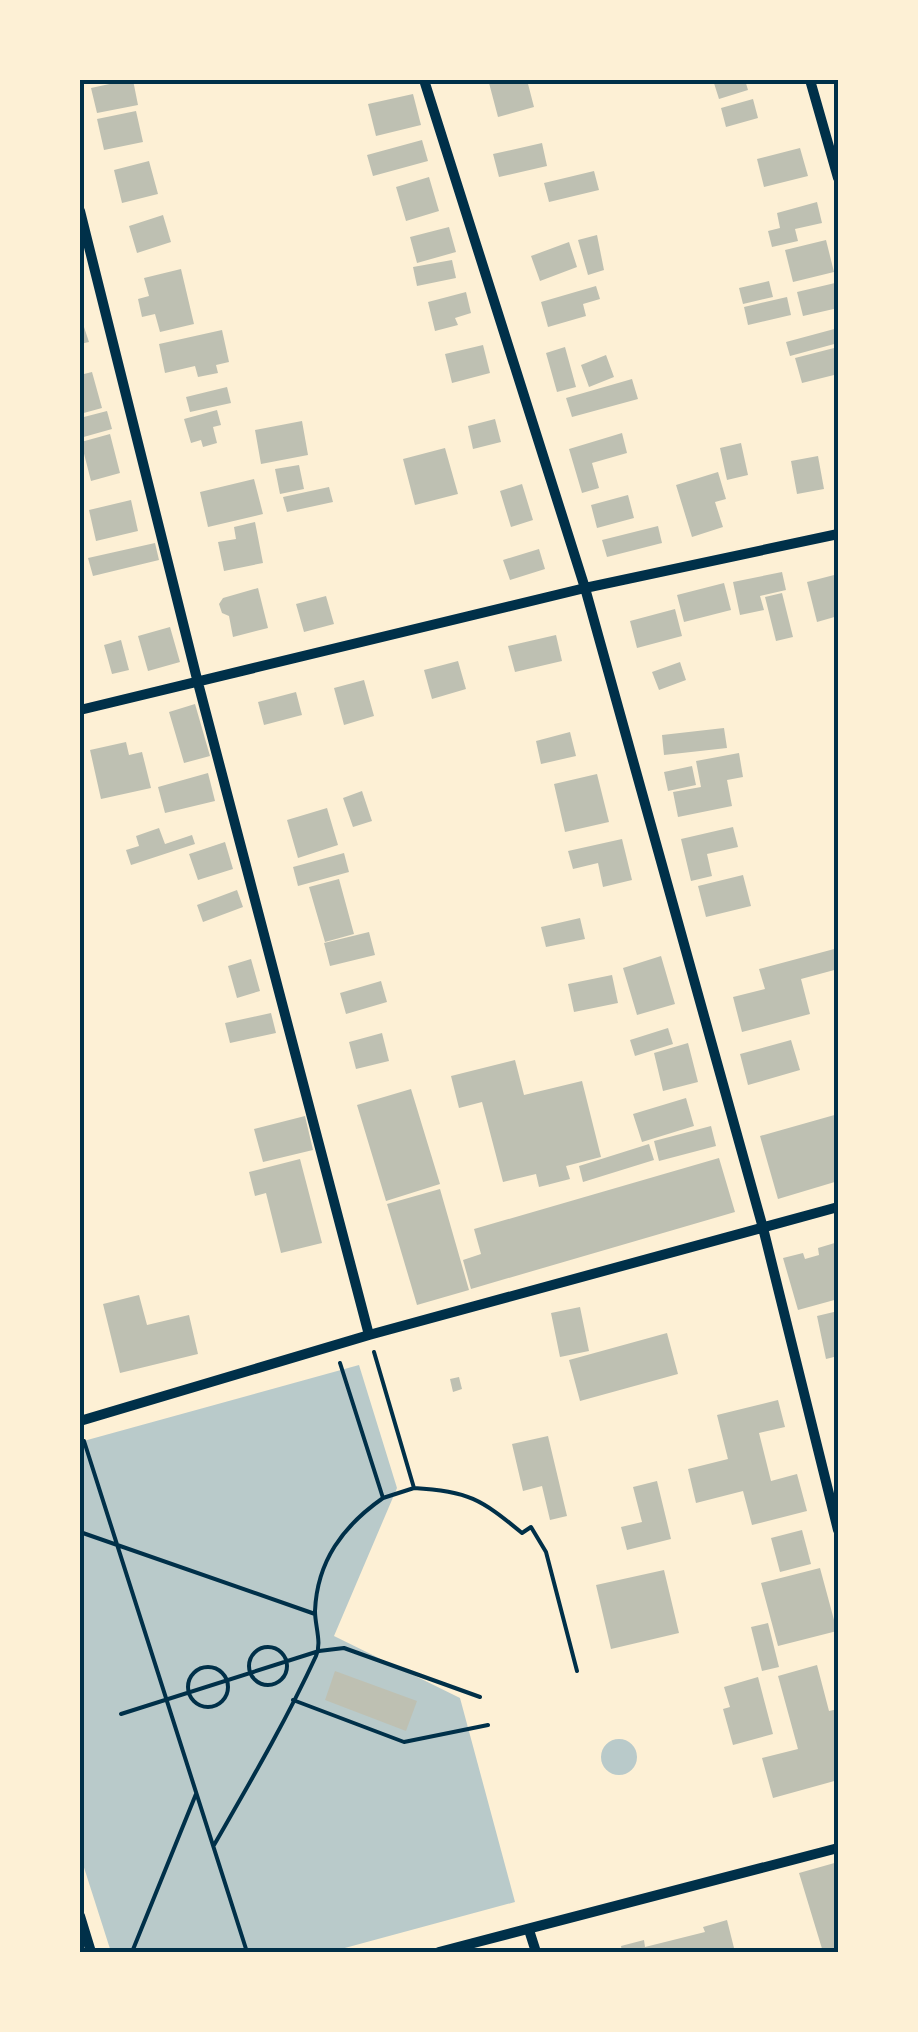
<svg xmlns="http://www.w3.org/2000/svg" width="918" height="2032" font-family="'IBM Plex Sans',sans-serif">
<rect width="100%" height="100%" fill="#fdf0d5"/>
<!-- green -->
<path fill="#b9caca" d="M359 1365 397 1488 334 1636 460 1698 515 1902 330 1952H111L80 1855V1442Z
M601 1757a18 18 0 1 1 36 0a18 18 0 1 1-36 0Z"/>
<!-- building -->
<path fill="#bec0b2" d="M128 80H133L138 105 97 113 91 88Z
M500 80H527L534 107 498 117 489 83Z
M713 80H745L748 90 719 99Z
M413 94 421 125 376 136 368 104Z
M753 99 758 118 726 127 721 108Z
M136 111 143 142 104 150 97 119Z
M422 140 428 161 373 176 367 155Z
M542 143 547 166 499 177 493 154Z
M800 148 808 176 764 187 757 159Z
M149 161 158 194 122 203 114 170Z
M594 171 599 190 549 202 544 183Z
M429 177 439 211 406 221 396 187Z
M817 202 822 223 795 229 798 241 772 247 768 231 780 228 777 213Z
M163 215 171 242 137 253 129 226Z
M449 227 456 252 417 263 410 237Z
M597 235 604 270 588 275 578 240Z
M826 240 834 272 793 282 785 250Z
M569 242 577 267 540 281 531 256Z
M452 260 456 278 417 286 413 267Z
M181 269 194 324 160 332 155 314 142 317 138 299 149 296 144 278Z
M769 281 773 297 743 304 739 288Z
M835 283 838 308 803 316 797 292Z
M596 286 600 299 583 304 586 316 548 327 541 302Z
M466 292 471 313 455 318 458 325 435 331 428 302Z
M787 297 791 315 748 325 744 307Z
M80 315 89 342 80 344Z
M838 328V343L790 356 786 342Z
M222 330 229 362 216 365 218 373 198 377 195 366 165 373 159 344Z
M483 345 490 373 452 383 445 354Z
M565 347 576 387 557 392 546 353Z
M838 347V374L802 383 795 358Z
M606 355 614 377 589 387 581 365Z
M92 372 102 408 80 414V375Z
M632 379 638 399 572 417 566 398Z
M227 387 231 403 190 412 186 397Z
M217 410 221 425 213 427 217 443 203 447 201 440 191 443 184 419Z
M107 411 112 429 80 438V418Z
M495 419 501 442 473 449 468 426Z
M302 421 308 455 261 464 255 430Z
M622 433 627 453 592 463 599 488 582 493 569 449Z
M110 434 120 473 91 481 81 442Z
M741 443 748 475 727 480 720 448Z
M445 448 458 494 415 505 403 459Z
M818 456 824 489 797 494 791 461Z
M299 465 304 489 280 494 275 469Z
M718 472 726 499 715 502 723 527 692 537 676 485Z
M254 479 263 514 208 527 200 492Z
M522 484 533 520 511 527 500 491Z
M329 487 333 502 287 512 283 497Z
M628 495 634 518 597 528 591 505Z
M131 500 138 531 96 541 89 510Z
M255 522 263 563 224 571 218 542 236 539 234 527Z
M658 526 662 543 607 557 602 540Z
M155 543 159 560 93 576 88 558Z
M539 549 545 569 510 580 503 560Z
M782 572 786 590 760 596 764 610 740 615 733 582Z
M838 574V616L817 622 807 582Z
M724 583 731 610 684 622 677 595Z
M258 588 268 628 233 637 229 616 222 613 219 604 223 598Z
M782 593 793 637 776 641 765 597Z
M326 596 334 624 304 632 296 604Z
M675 609 682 636 637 648 630 621Z
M170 627 180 662 148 671 138 636Z
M556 635 562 661 515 672 508 646Z
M121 640 129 670 112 674 104 645Z
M458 661 466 689 432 699 424 670Z
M680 662 686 680 659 690 652 672Z
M364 680 374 716 344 725 334 688Z
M296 692 302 715 264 725 258 702Z
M195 704 210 756 184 763 169 712Z
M724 728 727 748 664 755 662 735Z
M570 732 576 756 541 764 536 741Z
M126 742 129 755 142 752 151 788 101 799 90 750Z
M739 753 743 777 727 780 732 806 678 817 673 792 701 787 696 761Z
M692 766 696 785 668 791 664 772Z
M208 773 215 801 165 813 158 787Z
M597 774 609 822 565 832 554 784Z
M362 791 372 821 353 827 343 798Z
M327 808 338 845 298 858 287 820Z
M733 827 738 847 707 854 712 876 691 881 681 839Z
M159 828 165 844 192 835 195 844 131 865 126 850 139 846 136 836Z
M622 839 632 880 603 887 598 863 573 869 568 851Z
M225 842 233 869 198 880 189 854Z
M344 853 349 872 298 886 293 867Z
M743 875 751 906 706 917 698 886Z
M339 879 354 934 325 942 309 887Z
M237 890 243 907 203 922 197 905Z
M580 918 585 939 546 947 541 927Z
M369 932 375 955 330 966 324 943Z
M838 948V969L801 979 810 1014 742 1032 733 997 765 989 759 969Z
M661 956 675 1004 637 1015 623 968Z
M251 959 260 991 237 998 228 966Z
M612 975 618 1003 574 1012 568 984Z
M381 981 387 1002 346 1014 340 993Z
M271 1013 276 1033 230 1043 225 1023Z
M668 1028 673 1044 635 1056 630 1040Z
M382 1033 389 1061 356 1069 349 1042Z
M791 1040 800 1070 748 1085 740 1054Z
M688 1043 698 1082 663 1091 654 1053Z
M515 1060 524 1095 582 1081 601 1157 566 1166 570 1179 539 1187 536 1174 503 1182 482 1102 459 1108 451 1076Z
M411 1089 440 1184 386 1201 357 1105Z
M686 1098 694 1126 642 1142 633 1114Z
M838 1114V1181L778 1199 760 1136Z
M305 1116 313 1150 263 1162 254 1129Z
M711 1126 716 1146 659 1161 654 1141Z
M649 1144 654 1160 583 1182 579 1166Z
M719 1158 735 1212 471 1289 463 1260 481 1254 474 1229Z
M300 1159 322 1243 281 1253 266 1193 255 1196 249 1172Z
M440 1189 469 1290 417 1305 387 1204Z
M838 1242V1299L798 1310 783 1258 803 1253 805 1259 819 1255 818 1248Z
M139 1295 147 1325 189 1315 198 1354 120 1373 103 1304Z
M580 1307 589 1351 560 1357 551 1313Z
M838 1311V1356L826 1359 817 1316Z
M667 1333 678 1374 580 1401 569 1360Z
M459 1377 462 1389 453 1392 450 1379Z
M778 1400 785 1427 759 1433 771 1481 797 1474 807 1511 752 1525 743 1491 696 1503 688 1469 728 1459 717 1415Z
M548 1436 567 1516 550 1520 542 1486 523 1491 512 1444Z
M657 1481 671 1539 627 1550 621 1527 642 1522 633 1487Z
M802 1530 811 1564 780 1572 771 1538Z
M820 1568 837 1631 778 1646 761 1583Z
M664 1570 679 1633 611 1649 596 1585Z
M768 1623 779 1667 762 1671 751 1627Z
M817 1665 829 1711 838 1709V1780L773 1798 762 1758 798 1749 778 1676Z
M335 1671 417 1701 406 1731 325 1700Z
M758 1677 773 1734 733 1745 723 1709 730 1707 724 1687Z
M838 1862V1952H823L799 1873Z
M727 1920 735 1952H622L621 1946 644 1940 645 1947 705 1932 703 1927Z"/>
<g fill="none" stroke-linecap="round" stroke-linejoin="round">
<!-- path -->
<path stroke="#003049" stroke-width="4" d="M374 1352 414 1488 383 1498
M84 1441 247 1952
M414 1488C468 1491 481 1499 522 1533L531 1527 546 1552 577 1671
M80 1532 315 1614
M249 1666a19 19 0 1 1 38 0a19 19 0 1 1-38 0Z
M188 1687a20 20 0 1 1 40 0a20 20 0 1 1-40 0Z
M293 1700 404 1742 488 1725
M121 1714 319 1651 344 1648 480 1697
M214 1845C249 1784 286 1721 316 1656 322 1643 315 1626 315 1611 317 1561 343 1526 383 1498L340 1363
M132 1952 196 1794"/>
<!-- minor -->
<path stroke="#003049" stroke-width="10" d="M424 80 585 588 763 1228 838 1530
M810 80 838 178
M80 211 197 679 369 1335
M80 710 585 588 838 534
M80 1421 369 1335 838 1207
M80 1916 91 1952
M529 1930 536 1952
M439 1952 838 1848"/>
</g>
<!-- border -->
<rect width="918" height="2032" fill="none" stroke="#fdf0d5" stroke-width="165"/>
<rect x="82" y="82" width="754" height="1868" fill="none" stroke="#003049" stroke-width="4"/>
</svg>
